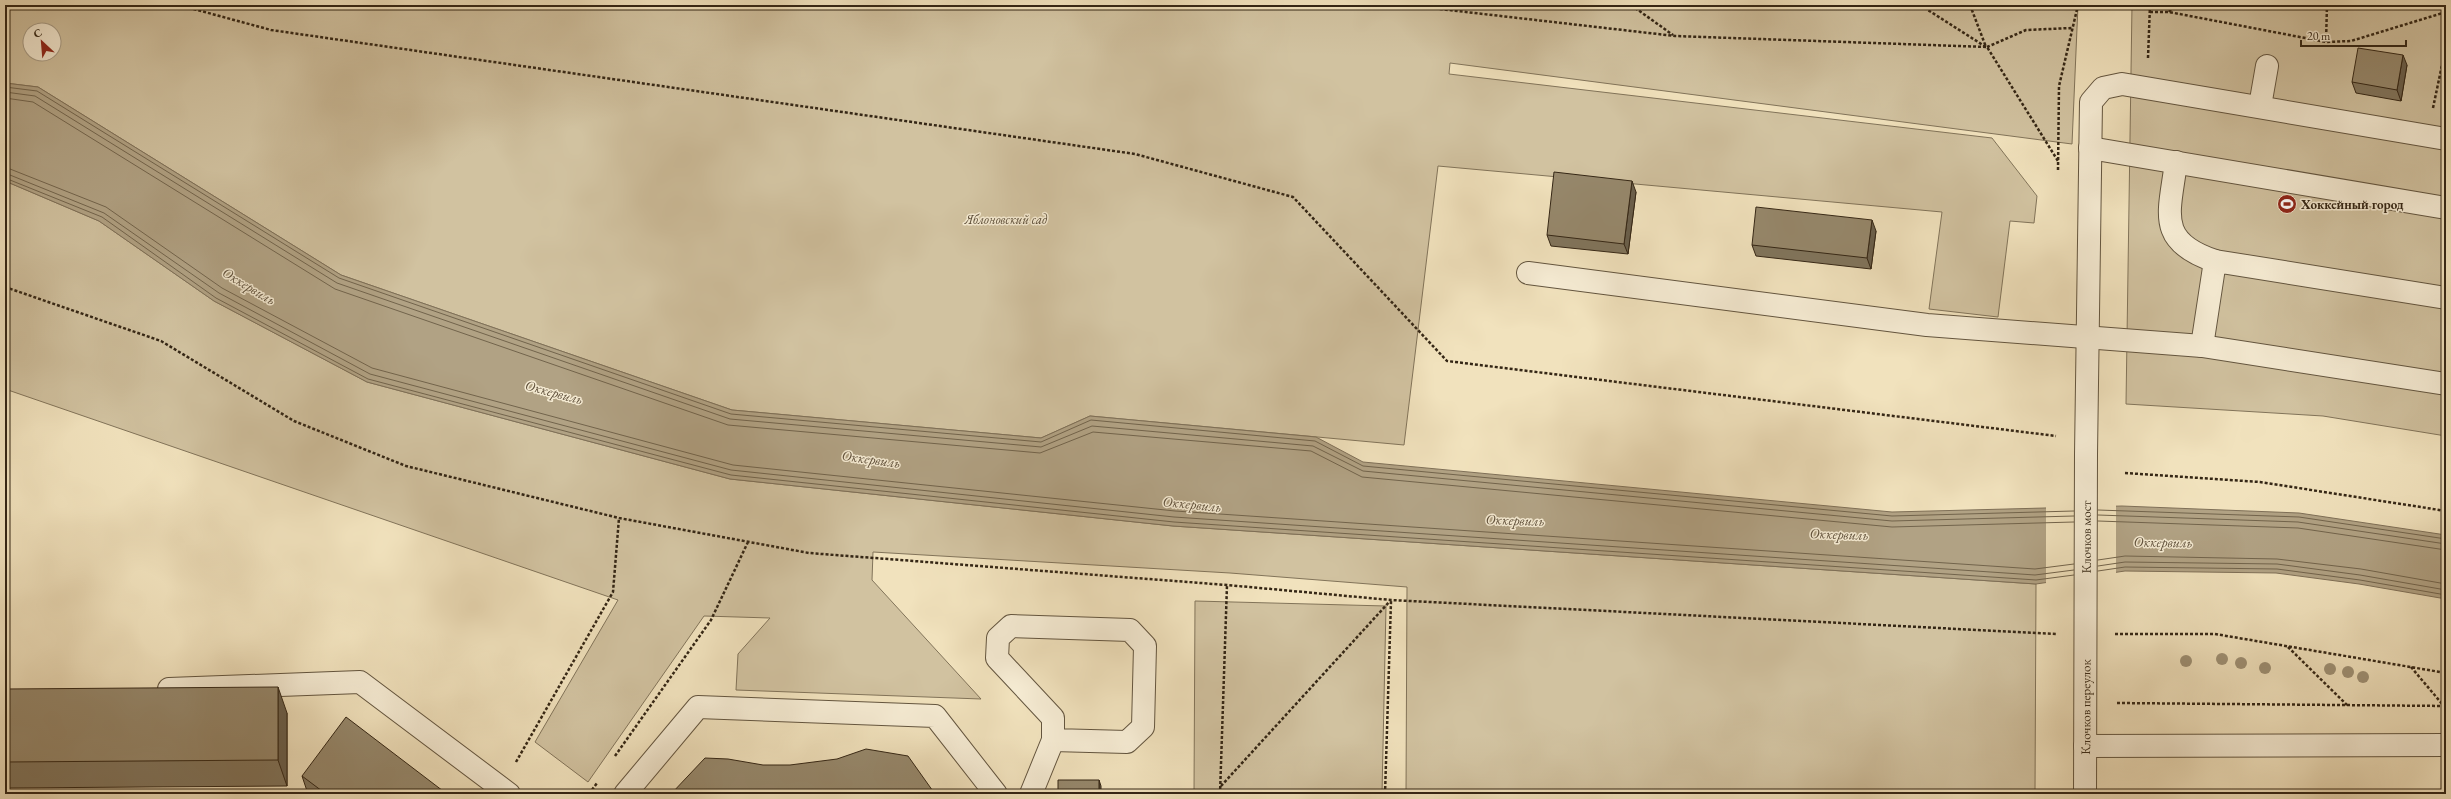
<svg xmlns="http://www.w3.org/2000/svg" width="2451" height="799" font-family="'EB Garamond',serif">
<rect width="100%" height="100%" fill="#f1e2bd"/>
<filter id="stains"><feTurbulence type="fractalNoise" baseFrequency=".005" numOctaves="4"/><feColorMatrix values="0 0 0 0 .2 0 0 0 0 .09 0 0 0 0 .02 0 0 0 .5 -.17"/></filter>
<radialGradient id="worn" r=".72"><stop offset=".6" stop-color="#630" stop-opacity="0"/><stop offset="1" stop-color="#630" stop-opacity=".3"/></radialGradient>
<!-- green -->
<path fill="#d1c2a0" stroke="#82745a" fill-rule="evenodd" d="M5 5H2078L2072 144 1450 63 1449 74 1992 138 2037 196 2034 223 2010 221 1998 317 1929 309 1942 212 1438 166 1404 445 1090 416 1041 438 732 410 341 275 38 87 5 83ZM30 30H54V54H30Z
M2132 5H2446V436L2323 416 2126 404Z
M5 181 99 221 214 301 367 382 730 479 1173 526 2036 584 2035 794H1406L1407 587 1230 573 873 552 872 580 981 699 736 690 738 654 770 618 704 616 588 782 535 742 618 600 5 389Z
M1195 601 1386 606 1382 794H1194Z"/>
<!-- water -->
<path fill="#b1a284" stroke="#7f7058" d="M5 83 38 87 341 275 732 410 1041 438 1090 416 1316 437 1363 462 1892 512 2122 506 2299 513 2446 535V599L2359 584 2276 573 2125 571 2036 584 1173 526 730 479 367 382 214 301 99 221 5 181Z"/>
<!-- pier -->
<path fill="#f1e2bd" d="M2116 504V575L2046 585V506Z"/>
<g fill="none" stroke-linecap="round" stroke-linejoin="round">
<!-- shore -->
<path stroke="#72644c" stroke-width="1" d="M5 87 37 91 339 278 731 414 1041 442 1091 420 1315 441 1363 466 1892 516 2074 511
M5 92 35 96 337 283 730 419 1041 447 1092 426 1313 446 1363 471 1892 521 2074 516
M5 98 33 102 335 289 728 425 1040 453 1093 432 1311 451 1362 477 1892 527 2074 522
M5 167 106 207 222 288 372 368 733 465 1175 511 2035 569 2074 564
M5 173 104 213 219 293 370 374 731 470 1174 517 2035 575 2074 570
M5 178 102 217 216 298 368 379 731 475 1174 522 2036 580 2074 575
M2098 510 2299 517 2446 539
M2098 515 2298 522 2446 544
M2098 521 2298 528 2446 550
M2098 560 2125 556 2277 559 2361 569 2446 584
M2098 566 2125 562 2277 564 2360 575 2446 590
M2098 571 2125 567 2277 569 2360 580 2446 595"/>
<defs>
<g id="minor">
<path d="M2260 106 2267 66"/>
<path d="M2090 148 2446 208"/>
<path d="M2176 162C2170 212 2155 241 2215 261"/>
<path d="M1528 273 1927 325 2202 346 2446 384"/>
<path d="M2202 346 2215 261 2446 298"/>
<path d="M169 689 360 682 509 794"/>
<path d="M2085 746 2446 745"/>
<path d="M625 794 698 707 935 716 996 794"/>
<path d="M1031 794 1053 740V718L997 658 998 638 1011 626 1130 630 1145 646 1143 727 1127 742 1053 740"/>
<path id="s1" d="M2085 794 2086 454 2091 102 2103 88 2122 84 2446 139"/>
</g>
</defs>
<!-- minor casing -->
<use href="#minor" stroke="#63553f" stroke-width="24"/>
<!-- path -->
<path stroke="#342615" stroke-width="2.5" stroke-dasharray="3 2" stroke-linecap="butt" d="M179 5 271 30 1135 154 1293 197 1447 361 2056 436
M1405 5 1675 36 1987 47 2058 161
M1631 5 1673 35
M1920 5 1986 47
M1970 5 1986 47
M2150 12H2169L2326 42 2351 41 2446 12
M2169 12 2174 5
M2326 42 2327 5
M1987 47 2026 30 2072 28
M2148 58 2150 5
M2433 108 2442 65 2446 59
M2058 170 2059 86 2078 5
M5 287 161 341 294 421 406 466 619 518 809 553 1227 585 1391 600 2056 634
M2125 473 2260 482 2446 511
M2115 634H2215L2446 673
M2288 647 2347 705
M2411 667 2443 705
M2117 703 2446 706
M615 756 711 620 748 542
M516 762 613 592 619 518
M1221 786 1391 600
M589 794 597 783
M1220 794 1227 585
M1385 794 1391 601"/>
<!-- minor -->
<use href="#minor" stroke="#f6ecd4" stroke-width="22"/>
</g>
<!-- trees -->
<g fill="#9e9074">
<circle cx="2222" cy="659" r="6"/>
<circle cx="2186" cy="661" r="6"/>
<circle cx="2241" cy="663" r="6"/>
<circle cx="2265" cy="668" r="6"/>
<circle cx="2330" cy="669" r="6"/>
<circle cx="2348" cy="672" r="6"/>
<circle cx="2363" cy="677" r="6"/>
</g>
<!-- wall -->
<path fill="#81755d" stroke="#342615" d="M2407 65 2401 101 2356 93 2352 82Z
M1636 192 1628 254 1551 246 1547 235Z
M1876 231 1871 269 1756 256 1752 245Z
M5 689 287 713V786L5 788Z
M302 776 447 794H308Z"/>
<!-- shaded-wall -->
<path fill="#695f4c" stroke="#342615" d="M2403 55 2407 65 2401 101 2397 90Z
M1632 181 1636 192 1628 254 1624 244Z
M1872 220 1876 231 1871 269 1867 258Z
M278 687 287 713V786L278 760Z
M1099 780 1101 786V794H1099Z"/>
<!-- building -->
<path fill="#96886c" stroke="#342615" d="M2358 48 2403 55 2397 90 2352 82Z
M1554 172 1632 181 1624 244 1547 235Z
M1756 207 1872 220 1867 258 1752 245Z
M278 687V760L5 762V689Z
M346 717 447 794H326L302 776Z
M866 749 908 756 935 794H671L705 758 728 759 763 765H790L837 759Z
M1058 780H1099V794H1058Z"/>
<!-- icons -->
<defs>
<symbol id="stadium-disc" viewBox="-11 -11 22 22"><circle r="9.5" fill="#8f2418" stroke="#f6ecd4"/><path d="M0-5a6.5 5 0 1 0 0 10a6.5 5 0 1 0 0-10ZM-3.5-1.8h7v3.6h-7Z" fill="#fff"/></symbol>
</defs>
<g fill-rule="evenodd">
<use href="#stadium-disc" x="2276" y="193" width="22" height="22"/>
</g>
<g text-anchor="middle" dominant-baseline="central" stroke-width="3" stroke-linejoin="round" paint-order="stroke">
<!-- poi labels -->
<g font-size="13" font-weight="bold" fill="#342615" stroke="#f6ecd4" text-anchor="start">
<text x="2301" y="204">Хоккейный город</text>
</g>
<!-- park labels -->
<g font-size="13" font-style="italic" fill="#5b4d38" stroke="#f6ecd4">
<text x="1006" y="219">Яблоновский сад</text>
</g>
<!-- street labels -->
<g font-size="13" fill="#342615" stroke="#f6ecd4">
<text stroke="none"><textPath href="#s1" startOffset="257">Клочков мост</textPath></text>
<text stroke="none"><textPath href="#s1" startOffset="87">Клочков переулок</textPath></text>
</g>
<!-- water labels -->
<g font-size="14" font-style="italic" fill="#60513c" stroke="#f6ecd4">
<text transform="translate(249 286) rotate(31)">Оккервиль</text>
<text transform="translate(554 392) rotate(15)">Оккервиль</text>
<text transform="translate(871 459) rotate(8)">Оккервиль</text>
<text transform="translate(1192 504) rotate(6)">Оккервиль</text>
<text transform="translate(1515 520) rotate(2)">Оккервиль</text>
<text transform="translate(1839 534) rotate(2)">Оккервиль</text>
<text transform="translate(2163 542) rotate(1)">Оккервиль</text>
</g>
</g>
<!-- margin -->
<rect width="2451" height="799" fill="none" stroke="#f1e2bd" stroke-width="20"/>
<rect x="6" y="6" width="2439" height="787" fill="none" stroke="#342615" stroke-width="2"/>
<rect x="10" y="10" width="2431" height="779" fill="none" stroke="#342615"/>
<!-- north arrow -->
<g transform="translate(42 42) rotate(334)"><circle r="19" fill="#f6ecd4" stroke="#a89d88"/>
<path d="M0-3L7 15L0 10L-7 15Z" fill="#8f2418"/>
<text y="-6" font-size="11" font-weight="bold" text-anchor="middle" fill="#342615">С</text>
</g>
<!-- scale -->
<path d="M2301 40v6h105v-6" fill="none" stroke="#342615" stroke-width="2"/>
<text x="2307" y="40" font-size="12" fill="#342615" stroke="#f6ecd4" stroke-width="3" paint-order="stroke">20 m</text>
<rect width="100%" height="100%" filter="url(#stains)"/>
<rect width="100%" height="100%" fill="url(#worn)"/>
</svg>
